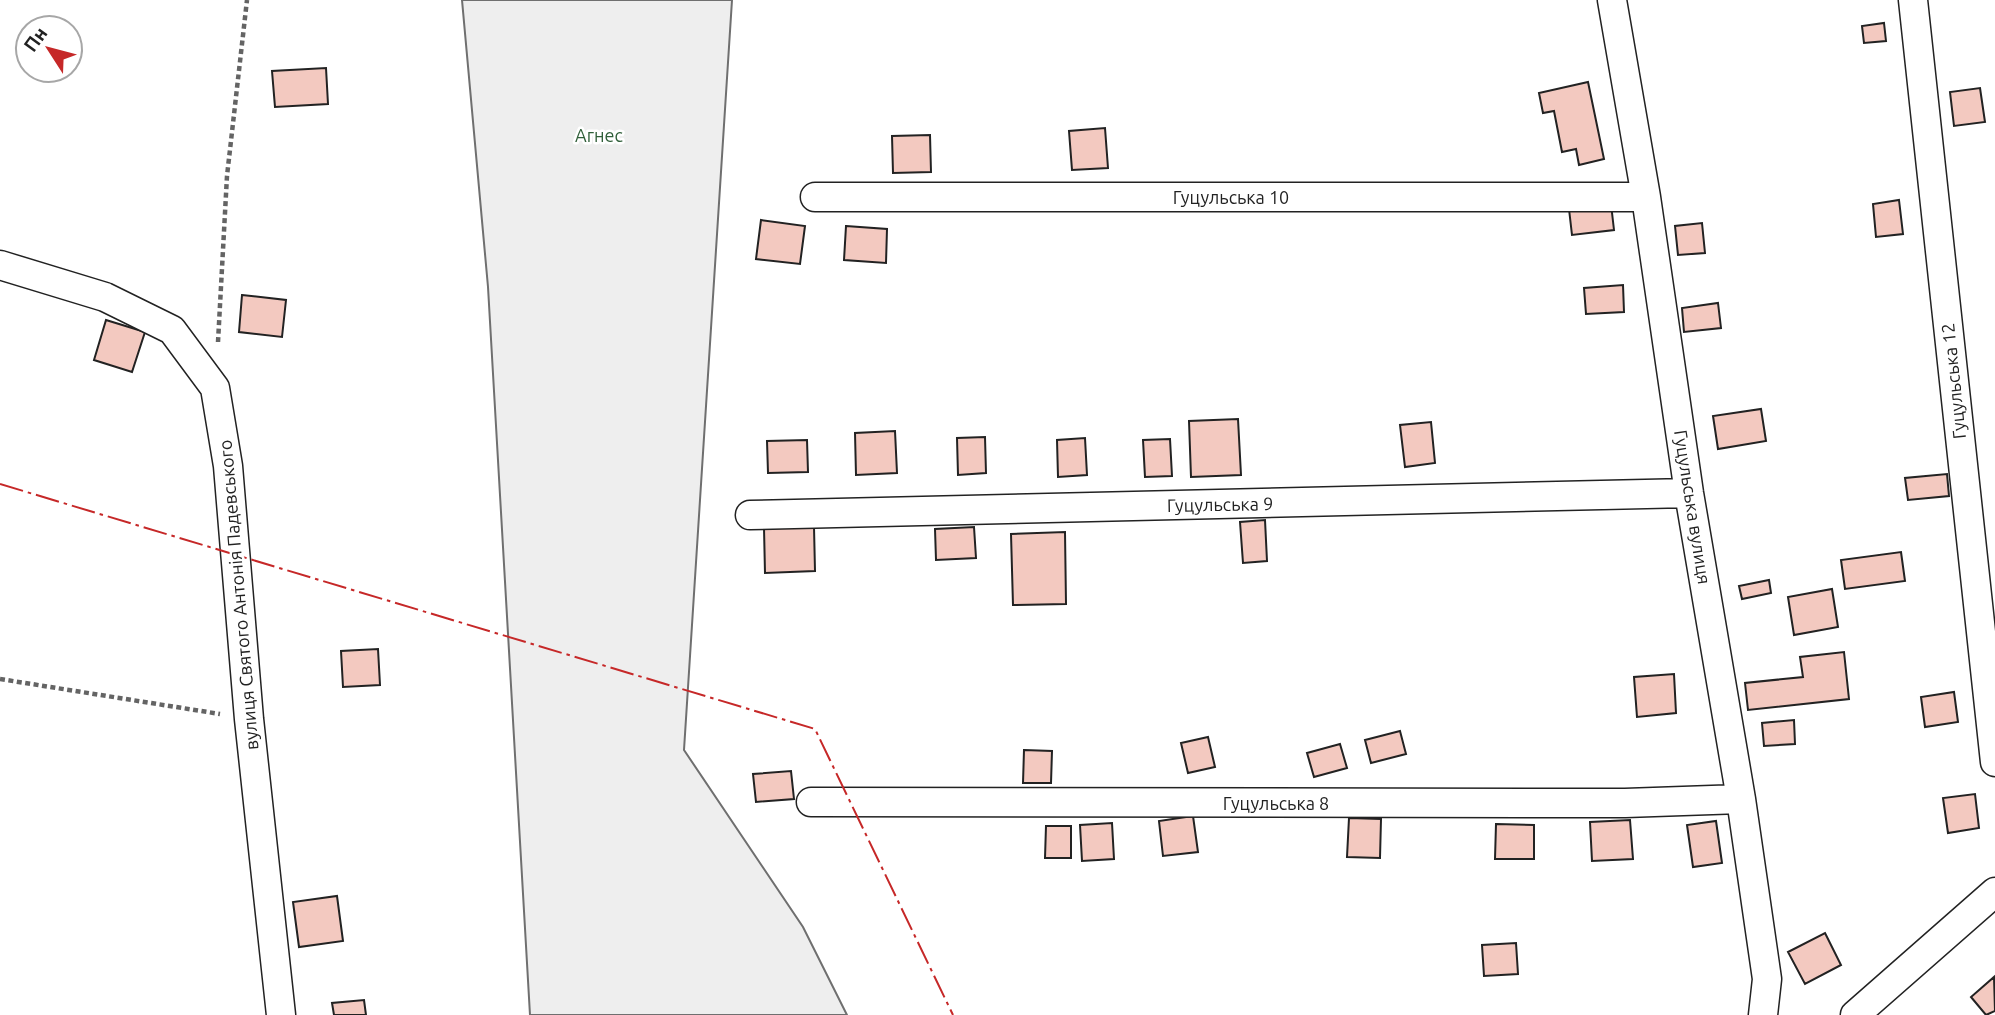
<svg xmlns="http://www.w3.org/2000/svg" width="1995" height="1015" font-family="Ubuntu,sans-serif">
<rect width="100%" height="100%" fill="#fff"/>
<!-- green -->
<path fill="#eee" stroke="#6f6f6f" stroke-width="2" d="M462 0H732L684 750 803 927 847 1015H530L488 287Z"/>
<!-- building -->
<path fill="#f3c9c0" stroke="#222" stroke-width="2" d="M1884 23 1886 41 1864 43 1862 26Z
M326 68 328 104 275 107 272 71Z
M1588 82 1604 159 1579 165 1576 149 1562 152 1554 111 1543 113 1539 93Z
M1980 88 1985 122 1954 126 1950 92Z
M1105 128 1108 168 1072 170 1069 131Z
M930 135 931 172 893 173 892 136Z
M1899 200 1903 234 1876 237 1873 204Z
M1611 204 1614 230 1572 235 1569 209Z
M761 220 805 226 800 264 756 259Z
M1702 223 1705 253 1678 255 1675 226Z
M846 226 887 229 886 263 844 260Z
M1623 285 1624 312 1586 314 1584 288Z
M242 295 286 300 282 337 239 332Z
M1718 303 1721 328 1684 332 1682 308Z
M106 320 145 332 132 372 94 360Z
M1761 409 1766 441 1718 449 1713 416Z
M1238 419 1241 475 1191 477 1189 421Z
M1431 422 1435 463 1405 467 1400 425Z
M895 431 897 473 856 475 855 433Z
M985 437 986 473 958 475 957 438Z
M1085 438 1087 475 1058 477 1057 440Z
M1170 439 1172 476 1145 477 1143 440Z
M807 440 808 472 768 473 767 441Z
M1947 474 1949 496 1908 500 1905 478Z
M1265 520 1267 561 1243 563 1240 522Z
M814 527 815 571 765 573 764 528Z
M974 527 976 558 936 560 935 529Z
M1065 532 1066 604 1013 605 1011 534Z
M1901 552 1905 581 1845 589 1841 560Z
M1769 580 1771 593 1742 599 1739 586Z
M1832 589 1838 627 1794 635 1788 597Z
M378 649 380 685 343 687 341 651Z
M1844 652 1849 699 1748 710 1745 683 1803 677 1800 657Z
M1674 674 1676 713 1637 717 1634 677Z
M1954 692 1958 722 1925 727 1921 697Z
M1794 720 1795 744 1764 746 1762 723Z
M1400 731 1406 754 1371 763 1365 740Z
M1208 737 1215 767 1188 773 1181 743Z
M1340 744 1347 768 1314 777 1307 753Z
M1024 750 1052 751 1051 783H1023Z
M791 771 794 799 756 802 753 774Z
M1975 794 1979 828 1948 833 1943 798Z
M1193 816 1198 852 1163 856 1159 821Z
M1349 818 1381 819 1380 858 1347 857Z
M1630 820 1633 859 1592 861 1590 822Z
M1716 821 1722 863 1693 867 1687 825Z
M1112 823 1114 859 1082 861 1080 825Z
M1496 824 1534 825V859H1495Z
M1046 826H1071V858H1045Z
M337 896 343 941 299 947 293 902Z
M1825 933 1841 965 1805 984 1788 952Z
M1516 943 1518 974 1484 976 1482 945Z
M1994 977 1995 1011 1986 1015 1971 997Z
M364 1000 366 1015H334L332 1003Z"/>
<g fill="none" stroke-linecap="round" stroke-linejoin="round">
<defs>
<path id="street" d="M1612 0 1646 197 1689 493 1741 799 1767 979 1763 1015
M1913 0 1995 762
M815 197H1646
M0 265 105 297 172 330 215 388 228 466 249 719 281 1015
M750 515 1689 493
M811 802 1625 803 1741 799
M1855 1015 1995 892"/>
</defs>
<!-- street casing -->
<use href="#street" stroke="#222" stroke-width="31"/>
<!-- path -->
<path stroke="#646464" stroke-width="4.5" stroke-dasharray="5 3.5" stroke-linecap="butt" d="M218 342 227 176 247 0
M0 679 220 714"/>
<!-- street -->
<use href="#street" stroke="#fff" stroke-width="28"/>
<!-- power -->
<path stroke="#c62828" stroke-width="2" stroke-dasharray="24 5 3.5 5" stroke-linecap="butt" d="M0 484 815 729 953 1015"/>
</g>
<g text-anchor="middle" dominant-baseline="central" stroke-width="5" stroke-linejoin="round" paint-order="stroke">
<!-- park labels -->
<g font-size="18" fill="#2f5e38" stroke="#fff">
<text x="599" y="135">Агнес</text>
</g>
<!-- street labels -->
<g font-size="18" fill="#222" stroke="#fff">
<text x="1231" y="197">Гуцульська 10</text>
<text transform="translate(1953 381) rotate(-96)">Гуцульська 12</text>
<text transform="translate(1220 504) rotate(-1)">Гуцульська 9</text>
<text transform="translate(1693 507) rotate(81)">Гуцульська вулиця</text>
<text transform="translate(238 595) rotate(-95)">вулиця Святого Антонія Падевського</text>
<text x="1276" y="803">Гуцульська 8</text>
</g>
</g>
<!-- north arrow -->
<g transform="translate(49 49) rotate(306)"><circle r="33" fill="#ffffff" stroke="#a7a7a7" stroke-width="2"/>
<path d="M0-5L12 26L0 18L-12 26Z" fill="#c62828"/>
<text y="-10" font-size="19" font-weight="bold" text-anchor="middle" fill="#222222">Пн</text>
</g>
</svg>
